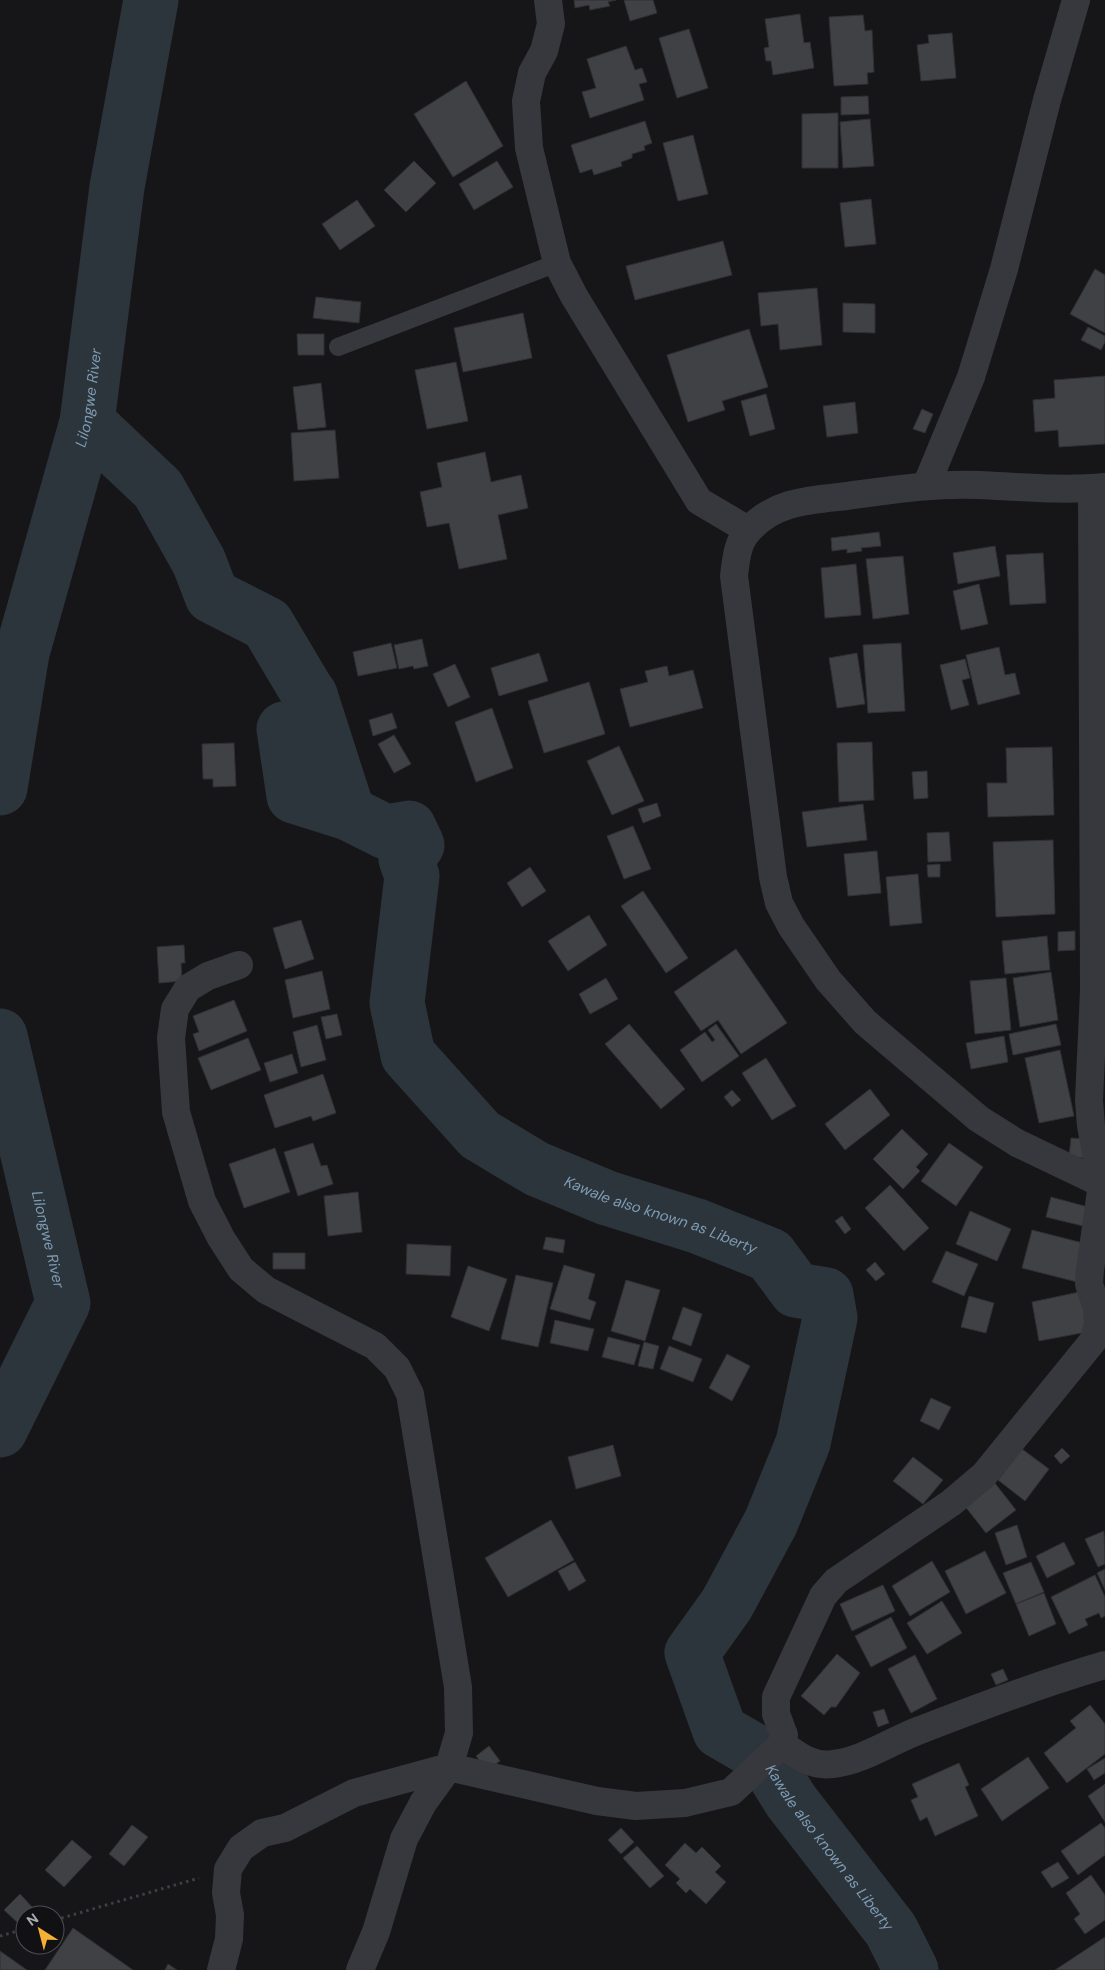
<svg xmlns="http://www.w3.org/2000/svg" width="1105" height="1970" font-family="'DM Sans',sans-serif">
<rect width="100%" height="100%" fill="#161618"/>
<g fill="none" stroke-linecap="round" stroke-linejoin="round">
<!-- river -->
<g stroke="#2c353c" stroke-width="55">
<path d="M87 422 158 489 199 562 212 596 267 624 311 698"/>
<path d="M310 695 348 813"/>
<path id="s1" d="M284 729 294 796 348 813 386 832 409 828 417 845 406 859 412 876 397 1003 408 1055 480 1135 537 1169 607 1198 697 1226 770 1255 796 1290 826 1295 830 1318 803 1443 771 1522 727 1604 692 1653 720 1731 763 1756 791 1801 891 1930 911 1970"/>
<path id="s2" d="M0 788 22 653 87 422 117 187 151 0"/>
<path id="s3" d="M0 1036 63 1303 0 1430"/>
</g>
</g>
<!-- building -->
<path fill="#404145" stroke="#303034" d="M574 0H616L608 2 610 6 590 10 589 5 575 8Z
M624 0H653L657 13 630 21Z
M800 14 804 43 810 42 814 68 773 75 771 61H766L764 48 769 47 765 19Z
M863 15 865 31 872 30 874 72 867 73 868 84 834 86 829 17Z
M689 29 708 88 677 98 659 38Z
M952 33 956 78 921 81 917 45 929 43 928 35Z
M626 46 635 70 642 68 647 82 639 84 644 100 590 118 582 92 596 88 587 59Z
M466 81 503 146 453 177 414 114Z
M868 96 869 114 841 115V97Z
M838 113V168H802V114Z
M870 119 874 166 843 168 840 122Z
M645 121 652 143 644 146 645 150 632 154V158L621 162 622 166 594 175 592 169 580 173 571 145Z
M693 135 708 194 678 201 663 143Z
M414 161 436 183 406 212 384 190Z
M497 161 513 187 474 210 459 184Z
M871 199 876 244 845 247 840 203Z
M357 200 375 226 340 250 322 224Z
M723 241 732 275 635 300 626 266Z
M1095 269 1105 275V333L1070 314Z
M817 288 822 345 780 350 778 324 761 326 758 293Z
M316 297 361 302 359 323 313 318Z
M843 303 875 304V333L843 332Z
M523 313 532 358 463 372 454 328Z
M1088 327 1105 336V342L1101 350 1081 340Z
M749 329 768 387 722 401 725 410 688 422 667 355Z
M297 334H324V355H298Z
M456 362 468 421 427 429 415 370Z
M1105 376V444L1059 447 1058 430 1035 432 1033 400 1055 398 1054 380Z
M321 383 326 427 298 430 293 387Z
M766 394 775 429 750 436 741 401Z
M855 402 858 433 827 437 823 406Z
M922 409 933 414 925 433 913 429Z
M335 430 339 478 294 481 291 433Z
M485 452 491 482 521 475 528 508 498 515 507 559 459 569 449 523 427 527 420 492 442 487 437 463Z
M879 532 881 546 861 548 862 551 847 553V549L832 551 831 538Z
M995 546 1000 576 958 584 953 553Z
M1043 553 1046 603 1010 605 1006 555Z
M903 556 909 614 873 619 866 559Z
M856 564 861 615 825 618 821 568Z
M979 584 988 624 961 630 953 591Z
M422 639 428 666 414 669 413 666 399 669 394 645Z
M391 643 397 668 358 676 353 652Z
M901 643 905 711 868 713 863 645Z
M999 647 1005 675 1015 673 1020 694 978 705 966 655Z
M539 653 548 681 499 696 491 668Z
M857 653 865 704 837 708 829 658Z
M965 659 970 678 962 680 969 705 951 710 940 665Z
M455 664 470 697 448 707 433 674Z
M667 666 669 676 693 670 703 708 630 727 620 689 648 682 645 671Z
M589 682 605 734 544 753 528 701Z
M492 708 513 768 476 782 455 722Z
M392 713 397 728 373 736 369 720Z
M394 735 411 764 394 773 378 744Z
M872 742 874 800 839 802 837 743Z
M234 743 236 786 213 787V779H203L202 744Z
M619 746 644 801 612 815 587 761Z
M1052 747 1054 815 988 817 987 783H1007L1006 748Z
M927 771 928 798 914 799 912 772Z
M657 803 661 816 643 823 638 809Z
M863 804 867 840 807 847 802 812Z
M633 826 651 869 624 879 607 836Z
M949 832 951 861 928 862 927 833Z
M1053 840 1055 914 996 917 993 842Z
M877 851 881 893 848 896 844 854Z
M940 864V877H928L927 865Z
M530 867 546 891 522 907 507 883Z
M918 874 922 923 890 926 886 877Z
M643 891 688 958 666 973 621 906Z
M589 915 607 945 568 971 548 941Z
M301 920 314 959 285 969 273 928Z
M1075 931V950L1058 951V932Z
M1047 936 1050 970 1005 974 1002 941Z
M184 945 185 963H181L182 981 159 983 157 947Z
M736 949 787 1023 741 1054 718 1020 701 1031 674 992Z
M322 971 330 1009 293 1018 285 980Z
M1051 972 1058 1020 1020 1027 1013 978Z
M606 978 618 999 590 1014 579 994Z
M1006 978 1011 1030 975 1034 970 981Z
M234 1000 247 1031 199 1051 193 1034 199 1032 193 1016Z
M337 1014 342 1035 326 1039 321 1017Z
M629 1024 685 1089 661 1109 605 1044Z
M716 1024 739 1056 702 1082 680 1050 705 1032 712 1042 715 1040 708 1030Z
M1056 1024 1061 1045 1013 1055 1009 1034Z
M317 1025 326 1060 301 1067 293 1032Z
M1004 1036 1008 1062 971 1069 966 1043Z
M248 1038 261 1070 211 1090 198 1058Z
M1060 1050 1074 1116 1039 1123 1025 1058Z
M292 1054 298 1073 270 1082 264 1063Z
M766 1058 796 1106 772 1120 742 1073Z
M323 1074 336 1113 313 1121 311 1116 275 1128 264 1095Z
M870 1089 890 1115 845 1150 825 1124Z
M732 1090 741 1100 732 1107 724 1097Z
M902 1129 928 1154 916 1167 920 1171 903 1189 873 1159Z
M1071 1138 1086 1139 1084 1158 1069 1157Z
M313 1143 321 1166 327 1165 333 1184 298 1196 284 1152Z
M949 1143 983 1167 956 1206 921 1181Z
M275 1148 290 1192 244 1208 229 1164Z
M890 1185 929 1228 904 1251 865 1208Z
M358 1192 362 1232 328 1236 324 1196Z
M1051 1197 1088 1207 1083 1226 1046 1217Z
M970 1211 1011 1229 997 1261 956 1244Z
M842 1216 851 1229 845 1234 835 1221Z
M1032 1230 1087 1244 1077 1282 1022 1268Z
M546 1237 565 1240 563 1253 543 1249Z
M407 1244 451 1246 450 1276 406 1274Z
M946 1251 978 1264 964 1296 932 1282Z
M273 1253H305V1269H273Z
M875 1262 885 1274 876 1281 866 1270Z
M564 1265 595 1274 588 1299 596 1302 590 1320 550 1309Z
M468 1266 507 1279 489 1331 451 1317Z
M516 1275 553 1283 538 1347 501 1339Z
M626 1280 660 1290 645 1341 611 1331Z
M1084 1291 1092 1331 1039 1341 1032 1302Z
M969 1296 994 1303 986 1333 961 1327Z
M683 1307 702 1314 691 1346 672 1339Z
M555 1320 594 1329 588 1351 550 1343Z
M608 1337 640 1345 634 1365 602 1357Z
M644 1342 659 1346 653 1369 638 1366Z
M669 1346 702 1359 693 1382 660 1369Z
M727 1354 750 1366 732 1401 709 1388Z
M931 1398 951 1407 939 1430 920 1421Z
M613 1445 621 1476 576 1489 568 1457Z
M1062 1448 1070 1456 1061 1464 1054 1456Z
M1022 1449 1049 1469 1025 1501 998 1480Z
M913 1457 943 1480 923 1504 893 1481Z
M994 1482 1016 1510 986 1533 964 1505Z
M551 1520 574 1560 508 1597 485 1558Z
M1017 1525 1027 1557 1006 1565 995 1533Z
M1104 1531 1105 1564 1098 1567 1085 1539Z
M1064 1542 1075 1564 1047 1578 1036 1556Z
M985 1551 1006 1593 966 1614 945 1571Z
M932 1561 950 1592 910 1616 892 1586Z
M575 1562 586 1581 569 1591 558 1571Z
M1031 1562 1044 1592 1016 1604 1003 1573Z
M1105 1569V1590L1097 1573Z
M1095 1575 1105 1597V1616L1101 1618 1099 1613 1085 1619 1088 1625 1069 1634 1051 1597Z
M883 1585 895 1611 852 1631 840 1604Z
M1044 1593 1056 1624 1029 1636 1016 1604Z
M942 1601 962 1633 927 1654 907 1623Z
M891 1617 907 1648 871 1667 855 1636Z
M837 1654 860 1673 836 1707H831L824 1715 801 1696Z
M915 1655 937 1699 911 1713 888 1669Z
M1003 1669 1008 1680 996 1685 991 1674Z
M1090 1705 1105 1724V1754L1067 1783 1044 1753 1076 1728 1070 1721Z
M884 1709 889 1723 878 1727 873 1712Z
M489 1746 500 1761 487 1770 476 1756Z
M1028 1757 1049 1788 1002 1821 981 1789Z
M1105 1758V1773L1094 1780 1087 1769Z
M959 1763 969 1785 965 1787 978 1816 935 1836 927 1817 920 1821 911 1800 918 1797 912 1784Z
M1105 1784V1822L1088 1796Z
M1101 1823 1105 1828V1855L1078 1875 1061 1851Z
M132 1825 148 1837 124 1866 109 1854Z
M621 1828 634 1842 621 1854 608 1840Z
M72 1840 92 1857 64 1887 45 1870Z
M685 1843 696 1853 702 1847 721 1866 715 1872 726 1882 706 1904 690 1889 686 1893 676 1883 680 1879 665 1865Z
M637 1846 664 1876 650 1888 623 1858Z
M1058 1862 1069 1878 1052 1888 1041 1872Z
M1091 1875 1105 1895V1920L1085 1934 1074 1919 1080 1914 1066 1893Z
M20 1894 34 1909 28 1915H25V1918L19 1924 4 1910Z
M73 1928 133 1970H45Z
M1105 1937V1970H1055Z
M0 1951 27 1970H0Z
M168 1964 177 1970H165Z"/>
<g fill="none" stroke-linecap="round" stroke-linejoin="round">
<!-- path -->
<path stroke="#3d3f44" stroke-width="3" stroke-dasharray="2.5 4" stroke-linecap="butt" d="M55 1920 199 1878
M0 1936 25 1929"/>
<!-- lane -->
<path stroke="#37383d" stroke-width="18" d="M338 347 557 263"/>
<!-- street -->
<path stroke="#37383d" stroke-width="28" d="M548 0 551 24 544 51 532 73 526 101 529 148 557 263 574 296 699 501 748 530
M926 486 971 377 1004 269 1047 100 1076 0
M1105 487C1063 491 1021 487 980 485 935 483 891 490 847 496 811 500 775 501 749 530 737 542 736 560 734 576L773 877 779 903 791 926 828 980 865 1022 979 1119 1017 1143 1105 1185
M239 965 208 976 188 988 175 1009 171 1038 176 1112 202 1201 221 1238 241 1269 266 1290 375 1346 397 1368 410 1394 458 1687 459 1733 449 1767 423 1803 404 1839 376 1932 360 1970
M782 1744C798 1756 813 1767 833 1764 861 1761 888 1743 915 1732 977 1708 1040 1684 1105 1665
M221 1970 229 1939 230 1915 226 1893 228 1869 241 1848 262 1833 285 1828 354 1793 449 1767 597 1801 636 1806 685 1803 731 1792 782 1744 784 1735 776 1714V1697L823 1596 836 1581 951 1503 984 1475 1093 1341 1098 1325 1097 1308 1089 1284 1090 1270 1102 1184 1091 1126 1089 1100 1094 991 1092 488"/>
</g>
<g text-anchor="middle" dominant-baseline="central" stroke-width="4.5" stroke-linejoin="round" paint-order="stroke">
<!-- water labels -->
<g font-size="15" font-style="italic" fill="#7f9bb3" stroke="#111113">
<text stroke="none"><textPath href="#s2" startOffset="401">Lilongwe River</textPath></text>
<text stroke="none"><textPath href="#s1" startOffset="732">Kawale also known as Liberty</textPath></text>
<text stroke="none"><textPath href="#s3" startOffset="209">Lilongwe River</textPath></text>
<text stroke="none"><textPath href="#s1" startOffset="1558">Kawale also known as Liberty</textPath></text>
</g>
</g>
<!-- north arrow -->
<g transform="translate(40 1930) rotate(324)"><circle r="24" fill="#111113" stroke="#4d4f55"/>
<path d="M0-4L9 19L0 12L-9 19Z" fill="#f2b134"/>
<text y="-8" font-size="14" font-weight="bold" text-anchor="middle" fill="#a8adb8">N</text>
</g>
</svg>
